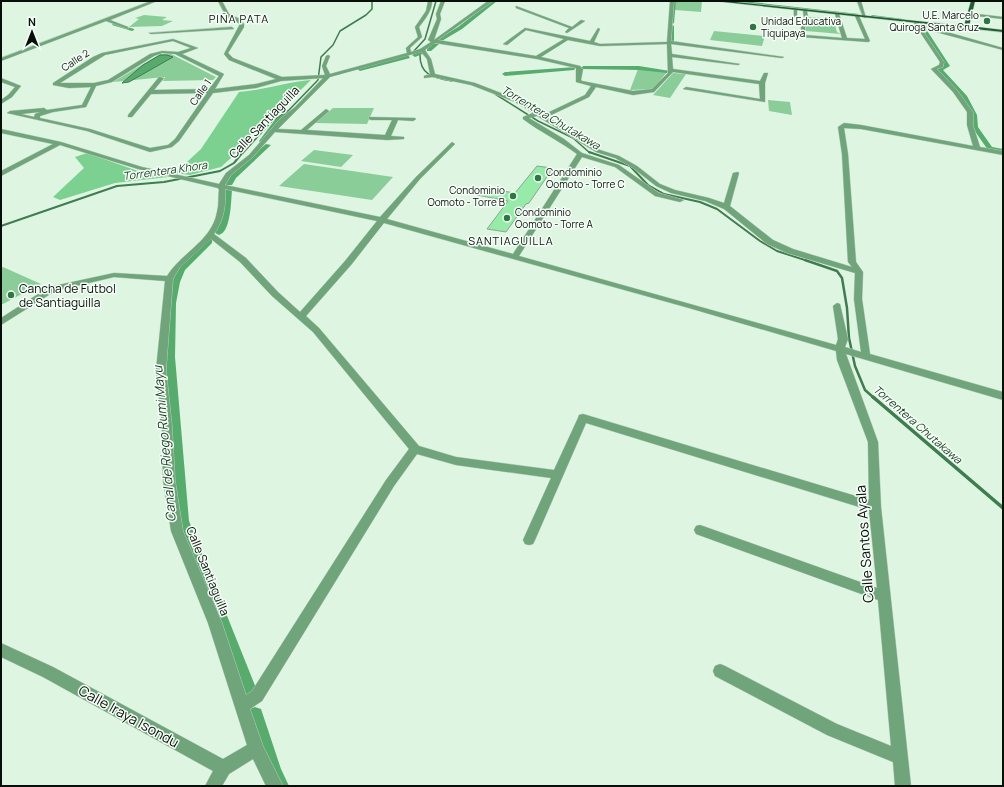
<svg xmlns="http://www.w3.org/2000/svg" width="1004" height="787" font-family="Manrope,sans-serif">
<rect width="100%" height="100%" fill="#def5e2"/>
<!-- green -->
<path fill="#8bcd99" d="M675 1H702L701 12 675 10Z
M144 15 167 17 162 20 173 21 162 26 129 27 139 19 135 18Z
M808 17 836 19 838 25H835L837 32 841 34 806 31 805 28 809 24Z
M714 31 765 36 762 46 710 40Z
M160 54H171L216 77 213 80 163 81 165 77 113 82Z
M638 69 668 71 653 89 630 90Z
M673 73 686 74 670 98 653 95Z
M768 100 790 102 792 115 769 111Z
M333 108H374L367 124 315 123Z
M314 150 353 155 341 167 301 161Z
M304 164 393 177 372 200 279 186Z
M3 267 41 284 1 305V268Z"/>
<!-- forest -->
<path fill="#7cd191" d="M311 80 281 109 260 123 231 158 221 167 190 175 175 173 201 149 239 92C264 90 287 82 311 80Z
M87 153 138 171 168 177 115 183 60 200 53 197 84 168 75 157Z"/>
<!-- water -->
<path fill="#57ab6d" stroke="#3f7c4f" d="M160 55H167L173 57 129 82 122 83 143 65Z"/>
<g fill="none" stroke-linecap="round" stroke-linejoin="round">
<!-- stream-far3 -->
<path stroke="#3f7c4f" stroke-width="1.5" d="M414 51 425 39 436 1
M420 53C419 75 433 78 452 81
M495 94 538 121 573 138 590 153
M243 153 271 122 289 110 318 80 321 57 333 45 340 31 366 15 372 9V1"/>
<!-- stream-far2 -->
<path stroke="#3f7c4f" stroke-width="2" d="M589 152 630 166 648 185 664 194 700 202 717 209 760 241 777 251 808 261
M1 226 117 186 164 182 220 171 234 163 243 152"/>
<!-- stream-far1 -->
<path stroke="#3f7c4f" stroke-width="2.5" d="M805 260 837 271 842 278 847 308 849 338 855 366 865 390 874 398"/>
<!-- stream -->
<path stroke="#3f7c4f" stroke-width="3.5" d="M873 397 1003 508"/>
<!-- canal -->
<path fill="#57ab6d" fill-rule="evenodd" d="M492 1H497L462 29 440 42H436V40L458 27Z
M672 1H676L674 23 672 24 670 23Z
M728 1H743L859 14 857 15Z
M872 15 903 19 905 20 903 21 870 17Z
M114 23 134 29V30L132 31 112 25Z
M672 25 674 26V41L671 43 668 41 670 26Z
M920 26H924L950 66 943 70 967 96 977 115 978 127 992 147 1003 149V153L988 150 972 127 971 115 961 97 936 70 944 65Z
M434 43 439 44 431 51H427V49Z
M423 50 425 53 415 57 412 55Z
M408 55 410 58 360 71 357 69Z
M583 66H639L670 71 667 73 639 70 581 69Z
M576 67 574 70 505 76 502 74 505 72Z
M287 111 292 112 278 123 264 142H260L259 141 274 121Z
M266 144 271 145 236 178 232 185H226L225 183 230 175Z
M225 188 232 190C231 201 231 232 219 235L215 233 223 214Z
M209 238 212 239V243L185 270 180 282 176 303 175 357 189 521 258 693 256 699 250 701 244 699 175 521 165 357 167 303 171 282 177 269 189 254Z
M255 707 261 709 281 769 289 786H270L267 779 247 715 249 709Z"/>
</g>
<!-- building -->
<path fill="#96eba9" stroke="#8fa492" d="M537 166 552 168 550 171H551L529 203 526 204 506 232 487 229 508 201 477 195 484 188 515 193Z"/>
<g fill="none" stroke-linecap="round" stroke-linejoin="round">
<defs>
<path id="minor" d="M151 1H157L110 20 128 27V29L106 21 1 61V58Z
M218 1H222L229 14 240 19 244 24V27L228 53 233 58 282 77 325 75 322 66 326 56 328 55 330 56 326 66 330 74 407 53 406 48 418 37 415 27 426 11 428 1H432C432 11 425 19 419 27L422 37 410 48 411 52 420 49 431 42 428 40 437 19 436 14 441 1H445L440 14 441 19 434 40 488 1H493L438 40 536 56 564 39 526 30 507 45 503 44 525 28 590 41 598 28 600 29 594 42 600 44 667 42 670 1H674L671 41 784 57 782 58 671 44 672 54 740 64 738 65 672 57 673 69 760 81 764 73H768L765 83V102L683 89 686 87 760 99 759 84 673 72 654 92 633 95 596 87 589 97 547 117 600 150 619 156 637 166 660 184 675 190 709 198 724 203 733 173 738 172 739 173 730 206 773 240 793 249 852 267 848 262 842 154 838 127 844 123 861 125 973 146 967 125V112L953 92 931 69 939 65 940 62 914 23 918 22 919 24 1003 48V50L921 28 944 62 943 67 937 69 957 90 973 112V125L980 147 1003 151V155L861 129 844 128 848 154 856 262 863 272 862 299 870 354 1003 392V400L846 354 878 442 881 507 911 786H895L893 762 827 735 715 676 713 671 715 666 720 664 725 666 837 724 891 746 878 600 696 534 694 530 696 526 700 525 877 588 869 510 586 423 535 540 533 544 529 545 525 544 523 540 551 478 456 465 417 454 394 486 262 701 250 709 263 746 283 786H266L253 759 229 774 222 786H205L213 771 43 677 1 657V643L53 667 223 759 247 745 208 623 171 531 163 480 162 426 156 370 165 281 114 277 55 291 1 325V318L49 287 114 273 167 276C181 253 212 241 217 212 219 205 218 197 219 190L218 188 138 169 60 145 1 176V171L53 144 1 133V129L61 142 142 167 219 184 226 173 249 155 279 120 295 107 323 78 281 81 256 88 213 93 179 141 172 147 150 152 87 131 7 113 10 111 44 108 47 110 82 105 91 87 69 88 53 85V83L93 57 102 53 173 39 198 48 182 54 224 74 215 89 256 84 276 79 229 60 224 54 240 24 226 16ZM568 40 600 46 667 44 668 73 652 89 633 91 582 81 581 80 583 69 580 66 541 57ZM173 41 191 48 178 52 162 51 150 54 108 80 94 83H60L105 55ZM435 43 537 59 576 68V82L591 86 585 95 543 115 519 100 475 83 435 74 431 59 425 50ZM421 52 427 59 430 74 424 76V78L433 77 471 85 515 102 533 113 523 117V119C540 132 560 141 577 154L513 254 387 219 420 179 455 144 452 142 416 177 380 217 225 185 231 175 253 157 275 132 387 140 404 139V137L391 136 398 120 413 121 416 119 415 118 369 117V119L371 120H392L385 135 307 130 328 112 329 111 326 109 301 130 278 129 330 77ZM162 53 175 54 219 76 209 89 154 90 164 78 159 77 128 115V117H132L151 94 207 93 175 139 168 145 150 148 90 129 40 118V116L53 112 86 107 96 86 112 82 154 56ZM40 112 35 114 34 117 21 114ZM537 116 596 152 615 158 633 168 656 186 671 193 705 201 724 209 767 244 787 253 855 273 854 299 861 352 845 347 848 339 840 304 837 303 833 306 838 339 836 345 519 256 582 157 615 167 655 196 680 202 684 200 659 193 619 165 582 153 564 139 529 118ZM225 189 377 221 345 261 300 312 278 292 246 258 214 234C224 220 226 206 225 189ZM384 223 689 308 836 351 837 360 868 442 869 500 583 414 579 415 578 418 554 470 456 457 419 446 319 328 306 316 351 265ZM211 239 240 262 272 296 313 332 409 449 386 480 252 691 246 695 222 623 183 531 175 480 172 426 166 370 173 279 180 267Z
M857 1H861L866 18 863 17Z
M516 6 572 27 581 20 585 21 567 33 565 32 569 28 516 8Z
M794 9 797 10V18L794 17Z
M805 10 807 11 809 24 805 27V35L842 38 835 14 837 13 839 14 847 38 865 39 855 16 857 15 859 16 870 41 868 42 801 37V27L805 24 803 11Z
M969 13 1003 17V19L968 15Z
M232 27 234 29 151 34 149 33Z
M1 78 21 86 12 97 1 104V100L8 95 15 87 1 82Z"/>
<path id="major" d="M714 1H727L964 26 971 1H975L969 26 1003 30V32Z"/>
</defs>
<!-- minor casing -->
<use href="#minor" stroke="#bcd0bf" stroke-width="1"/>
<!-- major casing -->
<use href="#major" stroke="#bcd0bf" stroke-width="1"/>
<!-- minor -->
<use href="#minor" fill="#70a47b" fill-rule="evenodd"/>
<!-- major -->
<use href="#major" fill="#205d32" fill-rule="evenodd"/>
</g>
<!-- markers -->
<g fill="#2e7744" stroke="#f5fef6" stroke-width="1.5">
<circle cx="987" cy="21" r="4"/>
<circle cx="753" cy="27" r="4"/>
<circle cx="538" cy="178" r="4"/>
<circle cx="513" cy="196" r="4"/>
<circle cx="507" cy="218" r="4"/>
<circle cx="11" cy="295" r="4"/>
</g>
<g text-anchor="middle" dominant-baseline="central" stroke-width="3" stroke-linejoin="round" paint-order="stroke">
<!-- far-poi labels -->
<g font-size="10" fill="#080f09" stroke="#f5fef6" text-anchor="start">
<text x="979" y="15" text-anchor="end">U.E. Marcelo<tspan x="979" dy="12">Quiroga Santa Cruz</tspan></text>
<text x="761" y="21">Unidad Educativa<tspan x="761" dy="12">Tiquipaya</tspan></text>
<text x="546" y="172">Condominio<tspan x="546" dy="12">Oomoto - Torre C</tspan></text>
<text x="505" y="190" text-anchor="end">Condominio<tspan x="505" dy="12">Oomoto - Torre B</tspan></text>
<text x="515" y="212">Condominio<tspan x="515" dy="12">Oomoto - Torre A</tspan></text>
</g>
<!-- far-street labels -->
<g font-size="10" fill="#080f09" stroke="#f5fef6">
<text transform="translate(75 60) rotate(-33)">Calle 2</text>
<text transform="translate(200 92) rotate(-55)">Calle 1</text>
</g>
<!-- far-neighbourhood labels -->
<g font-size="11" letter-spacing="1" fill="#080f09" stroke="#f5fef6">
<text x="239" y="18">PIÑA PATA</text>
<text x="511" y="240">SANTIAGUILLA</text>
</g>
<!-- far-water labels -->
<g font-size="11" font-style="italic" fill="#173a21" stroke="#f5fef6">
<text transform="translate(551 117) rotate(31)">Torrentera Chutakawa</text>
<text transform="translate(165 170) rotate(-8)">Torrentera Khora</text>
<text transform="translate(918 424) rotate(41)">Torrentera Chutakawa</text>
</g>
<!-- street labels -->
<g font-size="12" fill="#080f09" stroke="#f5fef6">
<text transform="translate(264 122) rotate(-46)">Calle Santiaguilla</text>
<text transform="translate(208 571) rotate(68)">Calle Santiaguilla</text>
</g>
<!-- poi labels -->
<g font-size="12" fill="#080f09" stroke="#f5fef6" text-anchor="start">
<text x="19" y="288">Cancha de Futbol<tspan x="19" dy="14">de Santiaguilla</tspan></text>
</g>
<!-- water labels -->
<g font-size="13" font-style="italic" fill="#173a21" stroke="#f5fef6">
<text transform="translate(164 444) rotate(-95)">Canal de Riego Rumi Mayu</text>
</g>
<!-- near-street labels -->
<g font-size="14" fill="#080f09" stroke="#f5fef6">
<text transform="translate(864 544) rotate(-94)">Calle Santos Ayala</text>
<text transform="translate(129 716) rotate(29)">Calle Iraya Isondu</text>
</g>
</g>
<!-- border -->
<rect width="1004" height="787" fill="none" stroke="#080f09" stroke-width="4"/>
<!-- north arrow -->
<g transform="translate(32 32)" stroke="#f5fef6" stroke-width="3" paint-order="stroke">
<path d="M0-3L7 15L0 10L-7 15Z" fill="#080f09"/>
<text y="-6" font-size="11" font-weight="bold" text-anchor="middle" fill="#080f09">N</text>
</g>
</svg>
